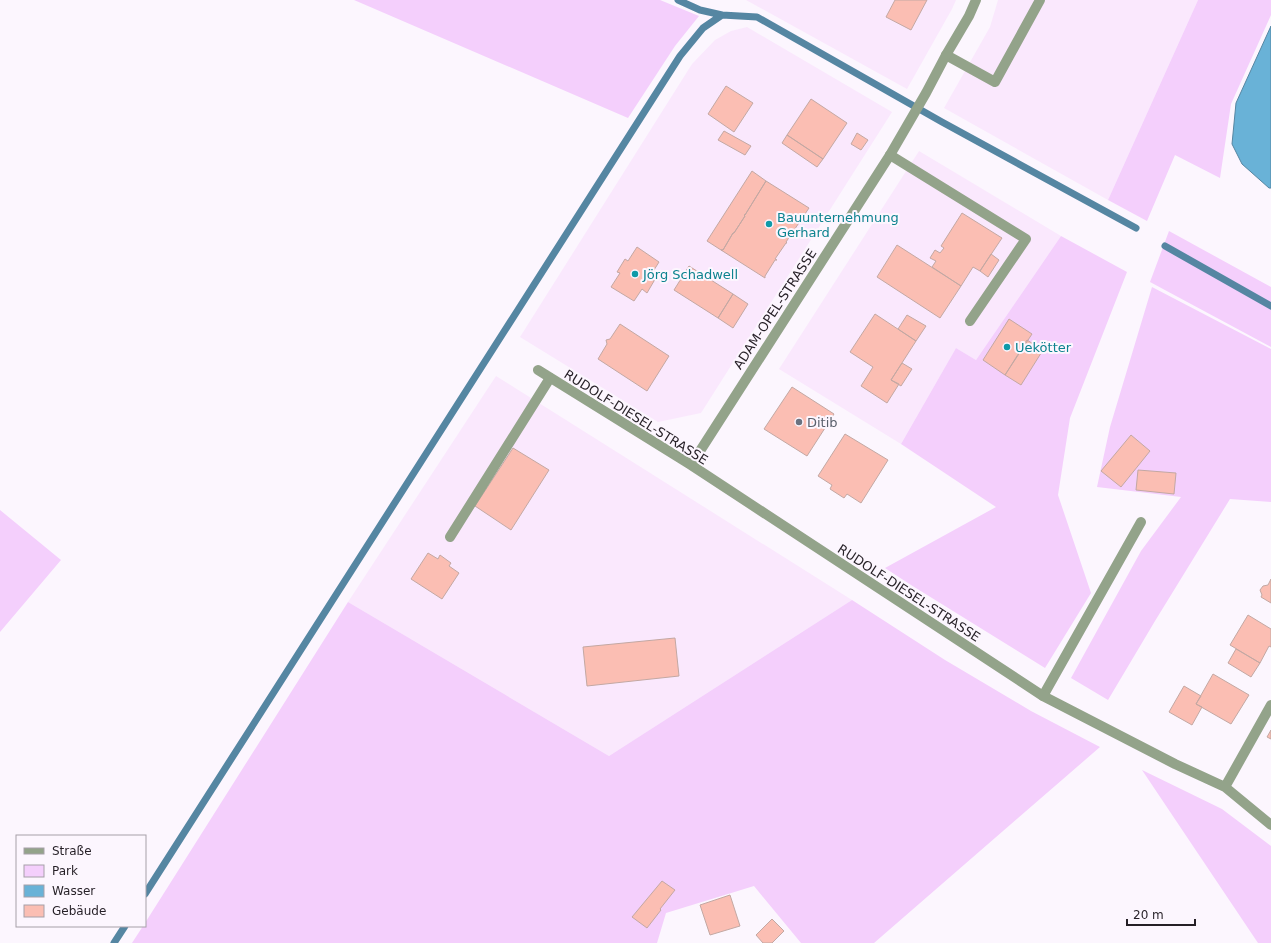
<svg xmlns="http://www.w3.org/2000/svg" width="1271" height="943" font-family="'DejaVu Sans',sans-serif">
<rect width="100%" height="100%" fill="#fcf6fe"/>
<!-- built -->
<path fill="#fae8fd" d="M746 0H956L952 9 907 89Z
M998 0H1198L1108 200 944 108 990 27Z
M747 27 892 112 701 413 658 422 520 337 692 64 715 40 731 31Z
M919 151 1061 236 976 360 956 348 901 444 779 369Z
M496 376 852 600 609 756 348 602Z"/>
<!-- green -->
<path fill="#f4cffc" d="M354 0H660L699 16 675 46 628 118Z
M1198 0H1271V15L1231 104 1220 178 1175 155 1147 221 1108 200Z
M1169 231 1271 287V347L1150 282Z
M1061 236 1127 272 1070 418 1058 495 1091 593 1045 668 911 585 885 568 996 507 901 444 956 348 976 360Z
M1152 287 1271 349V502L1230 499 1155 621 1108 700 1071 678 1141 551 1181 497 1097 487 1110 427Z
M0 510 61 560 0 632Z
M852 600 945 660 1031 711 1100 747 874 943H801L754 886 666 913 657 943H132L143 926H145V923L348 602 609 756Z
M1142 770 1222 809 1271 846V943H1258Z"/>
<!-- water -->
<path fill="#69b2d7" stroke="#5586a2" d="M1271 26V188H1269L1242 164 1232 144 1236 103Z"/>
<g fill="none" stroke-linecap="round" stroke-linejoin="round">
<!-- stream -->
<path stroke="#5586a2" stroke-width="7" d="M678 0 700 10 722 15
M1165 246 1271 306
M145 894 680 56 703 28 722 15 757 17 942 122 1136 228
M114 943 125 926"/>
</g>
<!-- building -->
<path fill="#fbbeb3" stroke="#c3a8a3" d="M895 0H927L911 30 886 17Z
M726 86 753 103 734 132 708 114Z
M811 99 847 123 823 159 787 135Z
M724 131 751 146 745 155 718 140Z
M857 133 868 140 861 150 851 144Z
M787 135 823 159 817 167 782 143Z
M752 171 766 181 745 215H744L745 216 734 233H733L723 250H721L707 241Z
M766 181 809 208 786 242 787 243H786L775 259 777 260H775L765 276V278L721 250H723L733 233H734L745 216 744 215H745Z
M962 213 1002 238 980 271 973 267 961 286 932 267 936 261 930 258 935 250 940 253 944 248 941 246Z
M897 245 961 286 940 318 877 277Z
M637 247 659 262 649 278 654 281 647 293 642 289 634 301 611 287 620 273 617 272 625 259 628 261Z
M991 254 999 260 988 277 980 271Z
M689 266 733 294 718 318 674 290Z
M651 274 657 278 654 281 649 278Z
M733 294 748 304 733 328 718 318Z
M875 314 916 341 891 380 899 384 887 403 861 386 873 367 850 352Z
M907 315 926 326 916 341 898 329Z
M1009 319 1032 334 1005 375 983 360Z
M620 324 669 356 647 391 598 359 607 344 606 340 610 339Z
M1027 340 1043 350 1021 385 1005 375Z
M902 363 912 369 901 386 891 380Z
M792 387 834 414 807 456 764 429Z
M845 434 888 460 861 503 847 494 844 498 830 489 832 485 818 476Z
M1131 435 1150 451 1121 487 1101 471Z
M513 448 549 470 511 530 475 506Z
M1138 470 1176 473 1174 494 1136 490Z
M428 553 438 559 440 555 451 563 449 566 459 573 442 599 411 579Z
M1271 579V603L1261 597 1262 595 1260 590 1263 586 1268 585Z
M1248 615 1271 629V647L1269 646 1260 663 1230 645Z
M675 638 679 676 587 686 583 647Z
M1236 649 1260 663 1251 677 1228 663Z
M1213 674 1249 695 1231 724 1196 704Z
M1184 686 1201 696 1196 704 1202 707 1192 725 1169 712Z
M1271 730V739L1267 737Z
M662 881 675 890 660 909 661 910 647 928 632 917Z
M730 895 740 926 710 935 700 905Z
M772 919 784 931 772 943H763L756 935Z"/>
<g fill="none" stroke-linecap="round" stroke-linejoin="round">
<!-- service -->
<path stroke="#93a38a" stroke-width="10" d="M946 55 995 82 1040 0
M890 155 1026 239 970 321
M450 537 550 378
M1043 696 1141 522"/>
<!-- minor -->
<path stroke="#93a38a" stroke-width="10" d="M538 370 691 465 1043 696 1175 764 1225 787 1271 825
M691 465 890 155 926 93 946 55 969 16 976 0
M1225 787 1271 705"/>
</g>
<!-- markers -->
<g fill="#0f9aa8" stroke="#fcf6fe" stroke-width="1.5">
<circle cx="769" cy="224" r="4"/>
<circle cx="635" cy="274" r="4"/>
<circle cx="1007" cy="347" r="4"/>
</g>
<circle fill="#6b7280" stroke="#fcf6fe" stroke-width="1.5" cx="799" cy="422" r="4"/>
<g text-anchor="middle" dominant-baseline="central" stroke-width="4" stroke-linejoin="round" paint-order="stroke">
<!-- culture labels -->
<g font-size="13" fill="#0d838f" stroke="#fcf6fe" text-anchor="start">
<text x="777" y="217">Bauunternehmung<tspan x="777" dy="15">Gerhard</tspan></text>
<text x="643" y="274">Jörg Schadwell</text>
<text x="1015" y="347">Uekötter</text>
</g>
<!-- street labels -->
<g font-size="13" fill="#251f26" stroke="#fcf6fe">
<text transform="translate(775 309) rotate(-57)">ADAM-OPEL-STRASSE</text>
<text transform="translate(636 417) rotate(32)">RUDOLF-DIESEL-STRASSE</text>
<text transform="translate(909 593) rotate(33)">RUDOLF-DIESEL-STRASSE</text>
</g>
<!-- worship labels -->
<g font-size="13" fill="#5b616d" stroke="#fcf6fe" text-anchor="start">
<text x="807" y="422">Ditib</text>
</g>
</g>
<!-- legend -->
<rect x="16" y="835" width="130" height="92" fill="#fcf6fe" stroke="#a6a0a8"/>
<rect x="24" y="848" width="20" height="6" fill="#93a38a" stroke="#a6a0a8"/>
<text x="52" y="855" font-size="12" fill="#251f26">Straße</text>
<rect x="24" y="865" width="20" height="12" fill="#f4cffc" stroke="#a6a0a8"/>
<text x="52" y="875" font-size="12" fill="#251f26">Park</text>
<rect x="24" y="885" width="20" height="12" fill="#69b2d7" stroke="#a6a0a8"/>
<text x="52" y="895" font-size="12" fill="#251f26">Wasser</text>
<rect x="24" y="905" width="20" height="12" fill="#fbbeb3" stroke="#a6a0a8"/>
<text x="52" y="915" font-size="12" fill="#251f26">Gebäude</text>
<!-- scale -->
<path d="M1127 919v6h68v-6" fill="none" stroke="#251f26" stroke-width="2"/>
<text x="1133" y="919" font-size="12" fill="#251f26" stroke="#fcf6fe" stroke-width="3" paint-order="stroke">20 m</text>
</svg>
